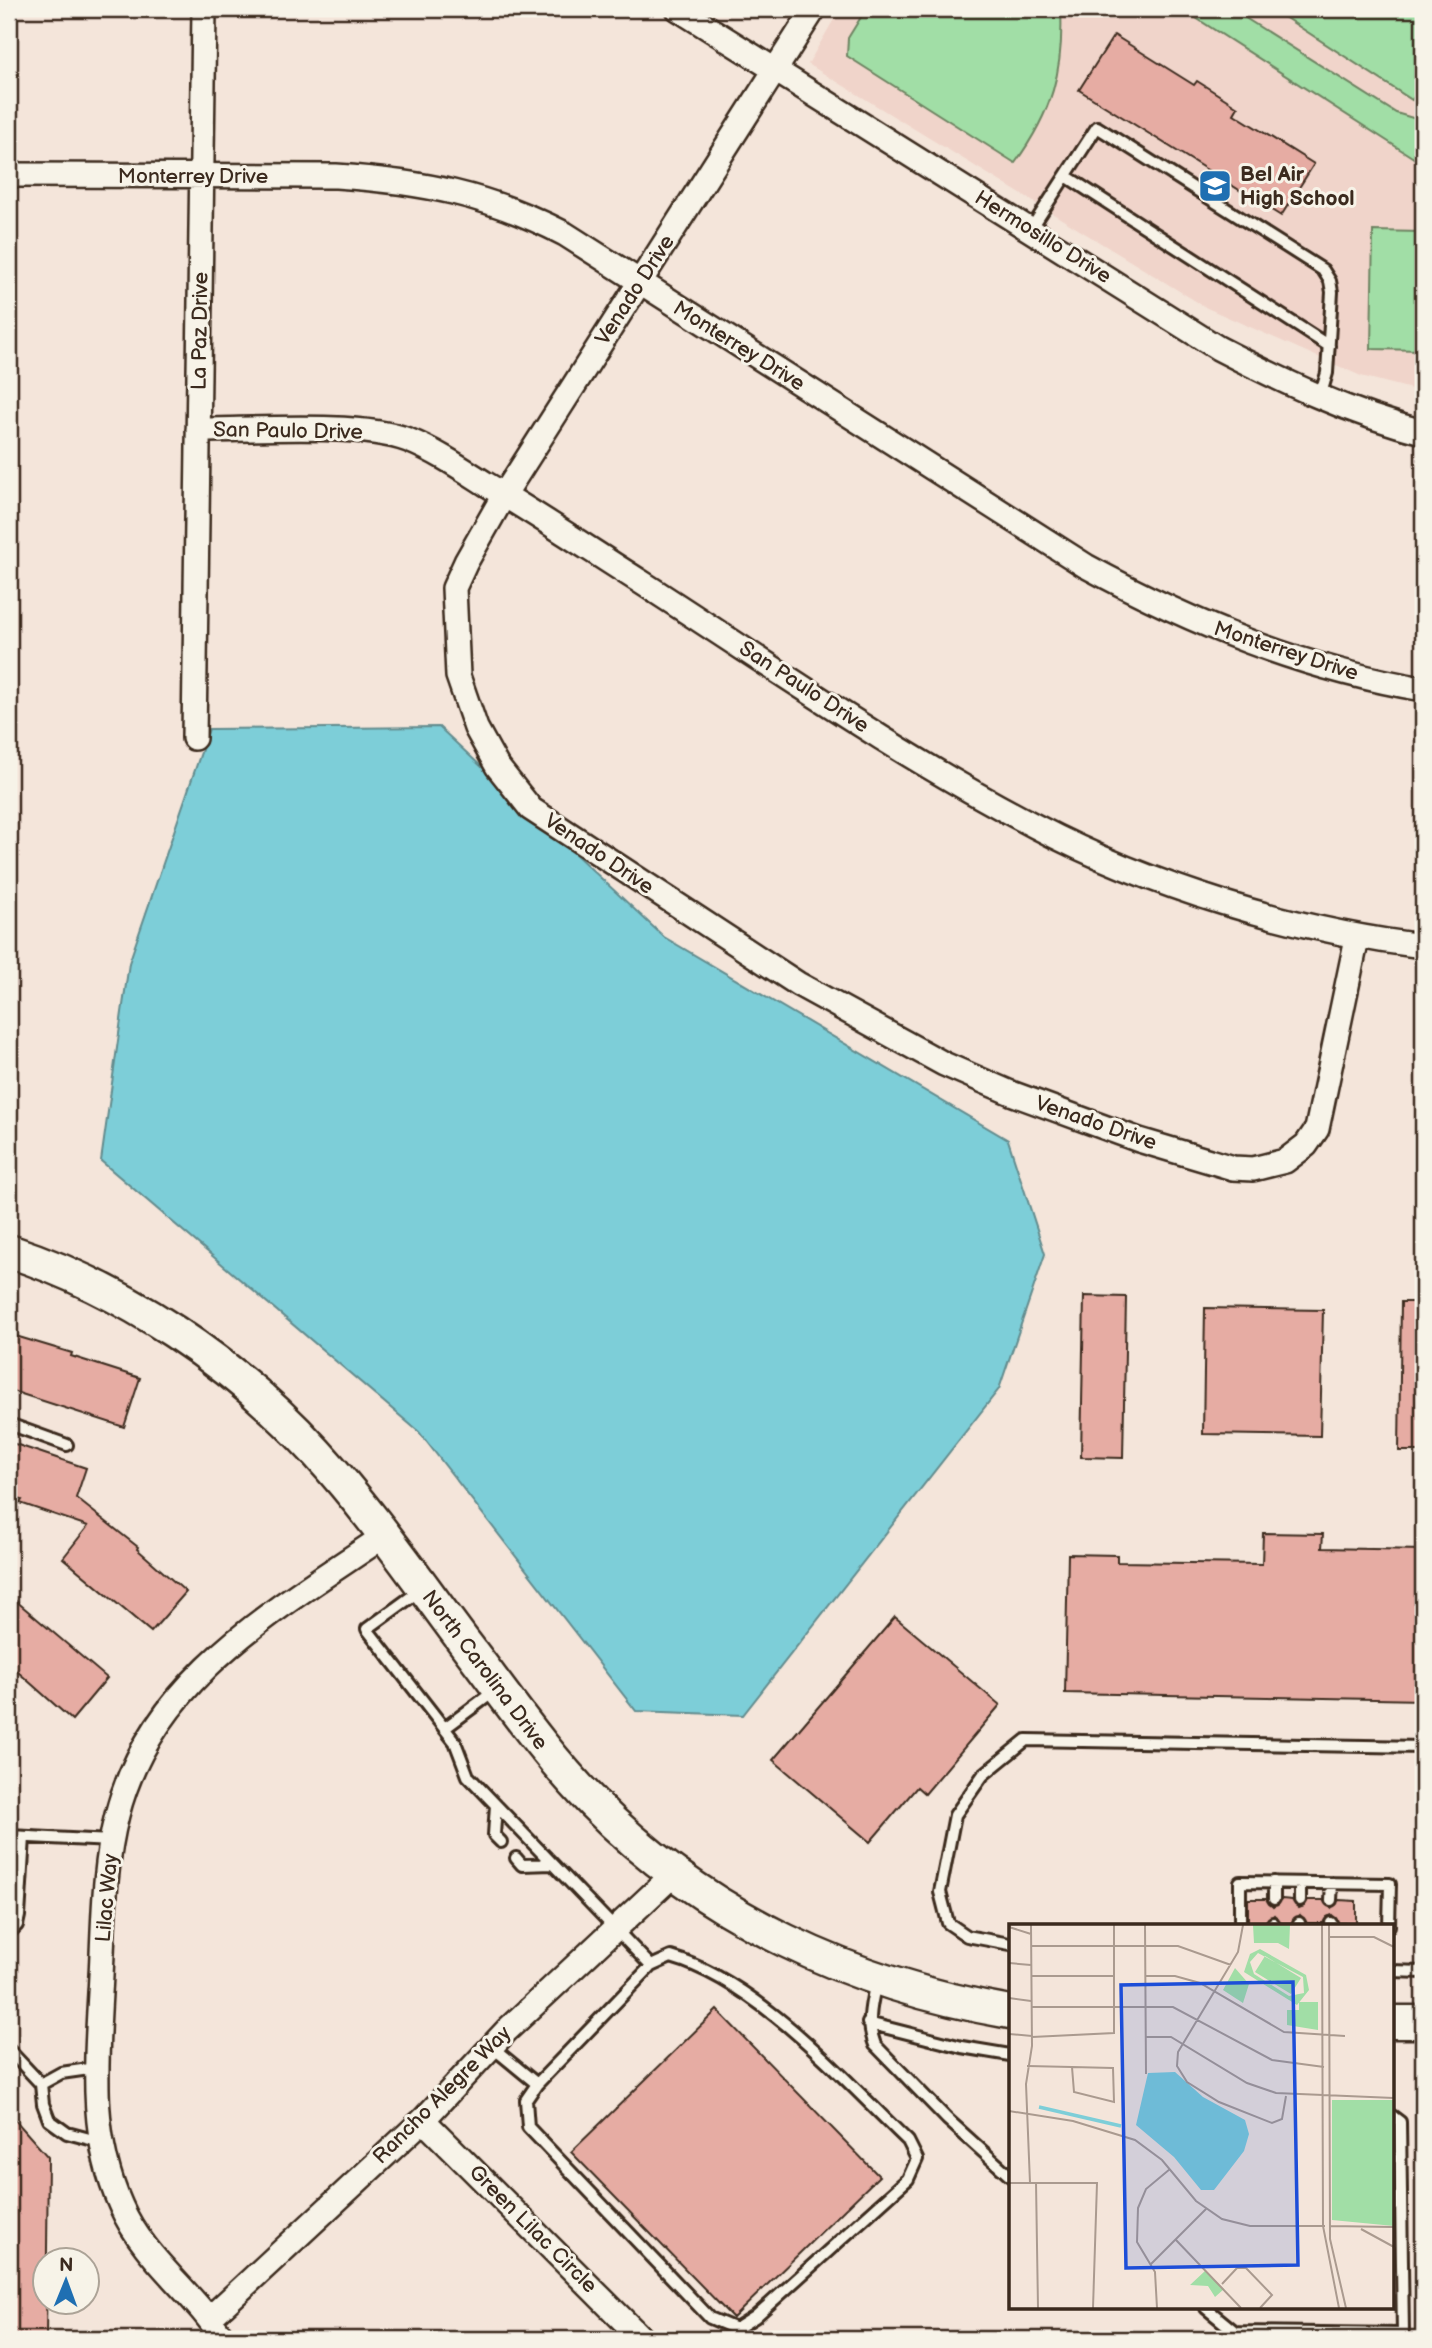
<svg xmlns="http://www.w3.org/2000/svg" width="1432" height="2348" font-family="'Balsamiq Sans',sans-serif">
<rect width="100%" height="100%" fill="#f4e5da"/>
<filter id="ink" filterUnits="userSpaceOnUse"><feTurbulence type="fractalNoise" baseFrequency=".0143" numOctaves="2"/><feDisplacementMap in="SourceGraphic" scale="14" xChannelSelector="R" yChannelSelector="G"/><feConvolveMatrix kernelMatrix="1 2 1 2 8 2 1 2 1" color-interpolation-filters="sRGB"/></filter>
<g filter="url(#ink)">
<!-- built -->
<path fill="#f0d4ca" d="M840 9H1423V392L1361 376 1207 308 808 64Z"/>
<!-- green -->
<path fill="#a1dea6" stroke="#6e8462" stroke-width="2" d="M866 9H1061C1064 71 1052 112 1015 163L847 56 848 38Z
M1182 9H1231L1396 113 1423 121V164Z
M1272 9H1423V83L1412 100Z
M1373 231 1423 232V350L1371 349Z"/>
<!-- water -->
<path fill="#7dced8" stroke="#638c8e" stroke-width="2" d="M439 727 664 937 1008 1140 1045 1254 999 1389 743 1715 636 1711 419 1432 101 1161 129 963 209 729Z"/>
<!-- building -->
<path fill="#e6aca3" stroke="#3b2a1e" stroke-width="2" d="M1114 35 1194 85 1197 81 1238 107 1234 114 1314 164 1281 216 1079 90Z
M1084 1296 1126 1297 1123 1458 1081 1457Z
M1401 1302H1423V1451H1399Z
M1205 1308 1323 1310 1320 1436 1203 1434Z
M9 1334 72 1353 71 1356 140 1378 124 1427 9 1390Z
M9 1442 86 1468 76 1498 138 1547 137 1549 186 1592 151 1632 63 1558 88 1526 20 1503 22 1500 9 1496Z
M1263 1533 1323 1534 1322 1548 1423 1550V1700L1065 1693 1068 1554 1117 1555V1562L1262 1564Z
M9 1595 107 1678 72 1720 9 1664Z
M895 1617 1000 1705 925 1794 917 1787 870 1842 773 1760Z
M1248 1899H1266L1273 1907 1282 1899 1292 1900 1299 1908 1304 1906 1308 1900H1323L1331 1908 1339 1900 1356 1901V1924L1339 1923 1332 1915 1327 1917 1323 1923H1307L1300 1915 1291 1923H1281L1274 1915 1265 1923 1248 1922Z
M717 2010 879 2176 733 2318 571 2152Z
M9 2113 48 2157 46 2339H9Z"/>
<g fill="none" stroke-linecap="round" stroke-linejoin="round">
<defs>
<path id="service" d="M1066 176 1329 346
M1031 229 1097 127 1323 270 1330 281 1332 292 1327 373 1320 397
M9 1424 67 1445
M422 1589 367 1629 455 1742 468 1776 651 1966 671 1957C759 1982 842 2078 908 2141L917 2159 908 2179 755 2317 736 2329 710 2318 528 2127 526 2100 537 2084 651 1966
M445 1728 496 1690
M496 1805 494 1835 501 1842
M9 1836 112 1841
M516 1858 522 1865 552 1864
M1274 1882V1899
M1300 1900V1883
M1331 1900 1332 1883
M1240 1926V1882L1390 1884 1389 1926
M1273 1926V1923
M1299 1926V1923
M1331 1926V1923
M9 1933 17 1925 19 1916 24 1837
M1010 1944 967 1936 948 1923 940 1892 955 1815 983 1775 1026 1740 1423 1747
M1392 1971 1423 1972
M876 1982C871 2005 866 2022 875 2045L947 2119 1010 2176
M868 2023 962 2047 1010 2055
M492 2047 537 2084
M9 2050 41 2084 43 2104 49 2120 67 2133 101 2142
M41 2084 61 2073 96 2068
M1206 2308 1239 2335
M1235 2332 1403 2334 1400 2122 1392 2116"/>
<path id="minor" d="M678 9 1218 348C1284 382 1351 414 1423 432
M814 9 504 495 466 562 454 588 458 676 476 728 497 766 531 809 798 984 944 1064 1011 1093 1139 1140 1233 1168 1253 1169 1285 1161 1306 1145 1317 1129 1357 938
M9 175 336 176C423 182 487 194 565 234L1086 566C1193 624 1303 669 1423 689
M198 430C252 430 361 422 408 440 436 451 461 468 486 484 538 515 589 549 641 582 770 665 898 755 1035 826 1149 886 1295 931 1423 946
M194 738 204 9
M423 2120 642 2339
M210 2318 423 2120 507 2030 675 1873
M223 2339C193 2291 144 2259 121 2206 90 2138 96 2066 100 1993 104 1934 102 1872 117 1815 152 1678 276 1610 384 1536"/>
<path id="secondary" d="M9 1251C125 1289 233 1362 316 1452 371 1512 418 1581 467 1646 508 1700 546 1755 593 1803 706 1918 854 1985 1010 2012
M1392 2022H1423"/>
</defs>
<!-- service casing -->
<use href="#service" stroke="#3b2a1e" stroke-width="16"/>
<!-- minor casing -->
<use href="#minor" stroke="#3b2a1e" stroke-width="28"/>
<!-- secondary casing -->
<use href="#secondary" stroke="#3b2a1e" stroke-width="37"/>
<!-- service -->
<use href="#service" stroke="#f7f3e8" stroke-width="10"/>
<!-- minor -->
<use href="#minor" stroke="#f7f3e8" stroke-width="23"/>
<!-- secondary -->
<use href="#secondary" stroke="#f7f3e8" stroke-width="32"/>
</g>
</g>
<!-- icons -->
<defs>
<symbol id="school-square" viewBox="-11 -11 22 22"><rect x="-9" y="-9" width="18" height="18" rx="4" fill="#1f6fb2" stroke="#f7f3e8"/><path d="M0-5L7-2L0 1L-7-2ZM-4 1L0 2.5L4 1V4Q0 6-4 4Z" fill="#fff"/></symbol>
</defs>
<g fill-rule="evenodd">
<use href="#school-square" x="1196" y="167" width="38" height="38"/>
</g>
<g text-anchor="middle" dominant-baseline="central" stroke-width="6" stroke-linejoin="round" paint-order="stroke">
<!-- poi labels -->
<g font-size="21" font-weight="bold" fill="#3b2a1e" stroke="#f7f3e8" text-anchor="start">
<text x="1240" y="174">Bel Air<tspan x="1240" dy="24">High School</tspan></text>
</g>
<!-- street labels -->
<g font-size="21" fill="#3b2a1e" stroke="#f7f3e8">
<text x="193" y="176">Monterrey Drive</text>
<text transform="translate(1043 237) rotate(32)">Hermosillo Drive</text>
<text transform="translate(635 290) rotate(-57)">Venado Drive</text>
<text transform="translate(200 331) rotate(-89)">La Paz Drive</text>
<text transform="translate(739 346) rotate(32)">Monterrey Drive</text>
<text transform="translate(288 431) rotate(1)">San Paulo Drive</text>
<text transform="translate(1286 651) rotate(18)">Monterrey Drive</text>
<text transform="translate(804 687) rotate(33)">San Paulo Drive</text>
<text transform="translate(599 854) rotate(34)">Venado Drive</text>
<text transform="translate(1096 1123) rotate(19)">Venado Drive</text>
<text transform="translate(485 1670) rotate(53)">North Carolina Drive</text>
<text transform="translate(107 1898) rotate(-85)">Lilac Way</text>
<text transform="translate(442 2095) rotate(-45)">Rancho Alegre Way</text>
<text transform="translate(533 2229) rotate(45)">Green Lilac Circle</text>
</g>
</g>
<!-- overview -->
<g transform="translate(1009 1924)">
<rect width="385" height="385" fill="#f4e5da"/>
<path d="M244 1H281L280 25 269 19H245ZM251 25 297 51 300 66 288 81 235 48 241 30ZM249 29 294 53 295 69 280 72 245 50 241 38ZM256 32 292 54 282 70 246 48ZM226 44 240 60 234 79 214 66ZM290 78H309V106L278 101V86H290ZM323 176H385V302L323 296ZM196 347 215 365 206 373 199 362 181 361Z" fill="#a1dea6" fill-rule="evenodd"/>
<path d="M166 148 194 173 236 196 240 210 235 227 205 266H192L165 233 127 201 139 149Z" fill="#7dced8"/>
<path fill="none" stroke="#7dced8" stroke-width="3.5" d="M30 183 112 202"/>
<path fill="none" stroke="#aa9a8f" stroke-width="2" d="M136 1 137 150M234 1 229 28 169 128 168 142 178 158 210 178 263 199 273 195 277 172M313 1 314 302 330 384M320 1 321 315 337 384M0 3 22 10M320 13H365L385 23M22 22H169L222 41M0 39 22 41M22 52H105M136 52H166L191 59 275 108 336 112M0 74 22 77M23 83H164L263 136 315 143M0 110 23 112M23 113 105 109V1M137 113H162L238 159 267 169 385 174M18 142 63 143M63 143 104 144 105 178 65 168ZM0 187 64 197 126 216 153 236 187 277 213 295 241 302H316M27 258 29 384M0 259H88L84 384M21 259 17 160 23 122 22 1M321 302 385 303M352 305 385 323M167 316 232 384M142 340 197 285M213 360 228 344H237L263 371 251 384M148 384 146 348 128 318 129 284 137 265 161 245"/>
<path fill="#1d4ed8" fill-opacity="0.15" stroke="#1d4ed8" stroke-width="3.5" d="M284 58 289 341 117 344 112 61Z"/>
<rect width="385" height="385" fill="none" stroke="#3b2a1e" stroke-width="3.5"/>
</g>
<!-- margin -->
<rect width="1432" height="2348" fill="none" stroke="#f7f3e8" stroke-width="35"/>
<rect x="18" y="18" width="1397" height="2313" fill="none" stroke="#3b2a1e" stroke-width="2.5" filter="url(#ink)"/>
<!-- north arrow -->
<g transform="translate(66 2281) rotate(1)"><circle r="33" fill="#f7f3e8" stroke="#aca397" stroke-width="2"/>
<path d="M0-5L12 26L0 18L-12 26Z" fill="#1f6fb2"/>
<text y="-10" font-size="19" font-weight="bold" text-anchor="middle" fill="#3b2a1e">N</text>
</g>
</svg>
